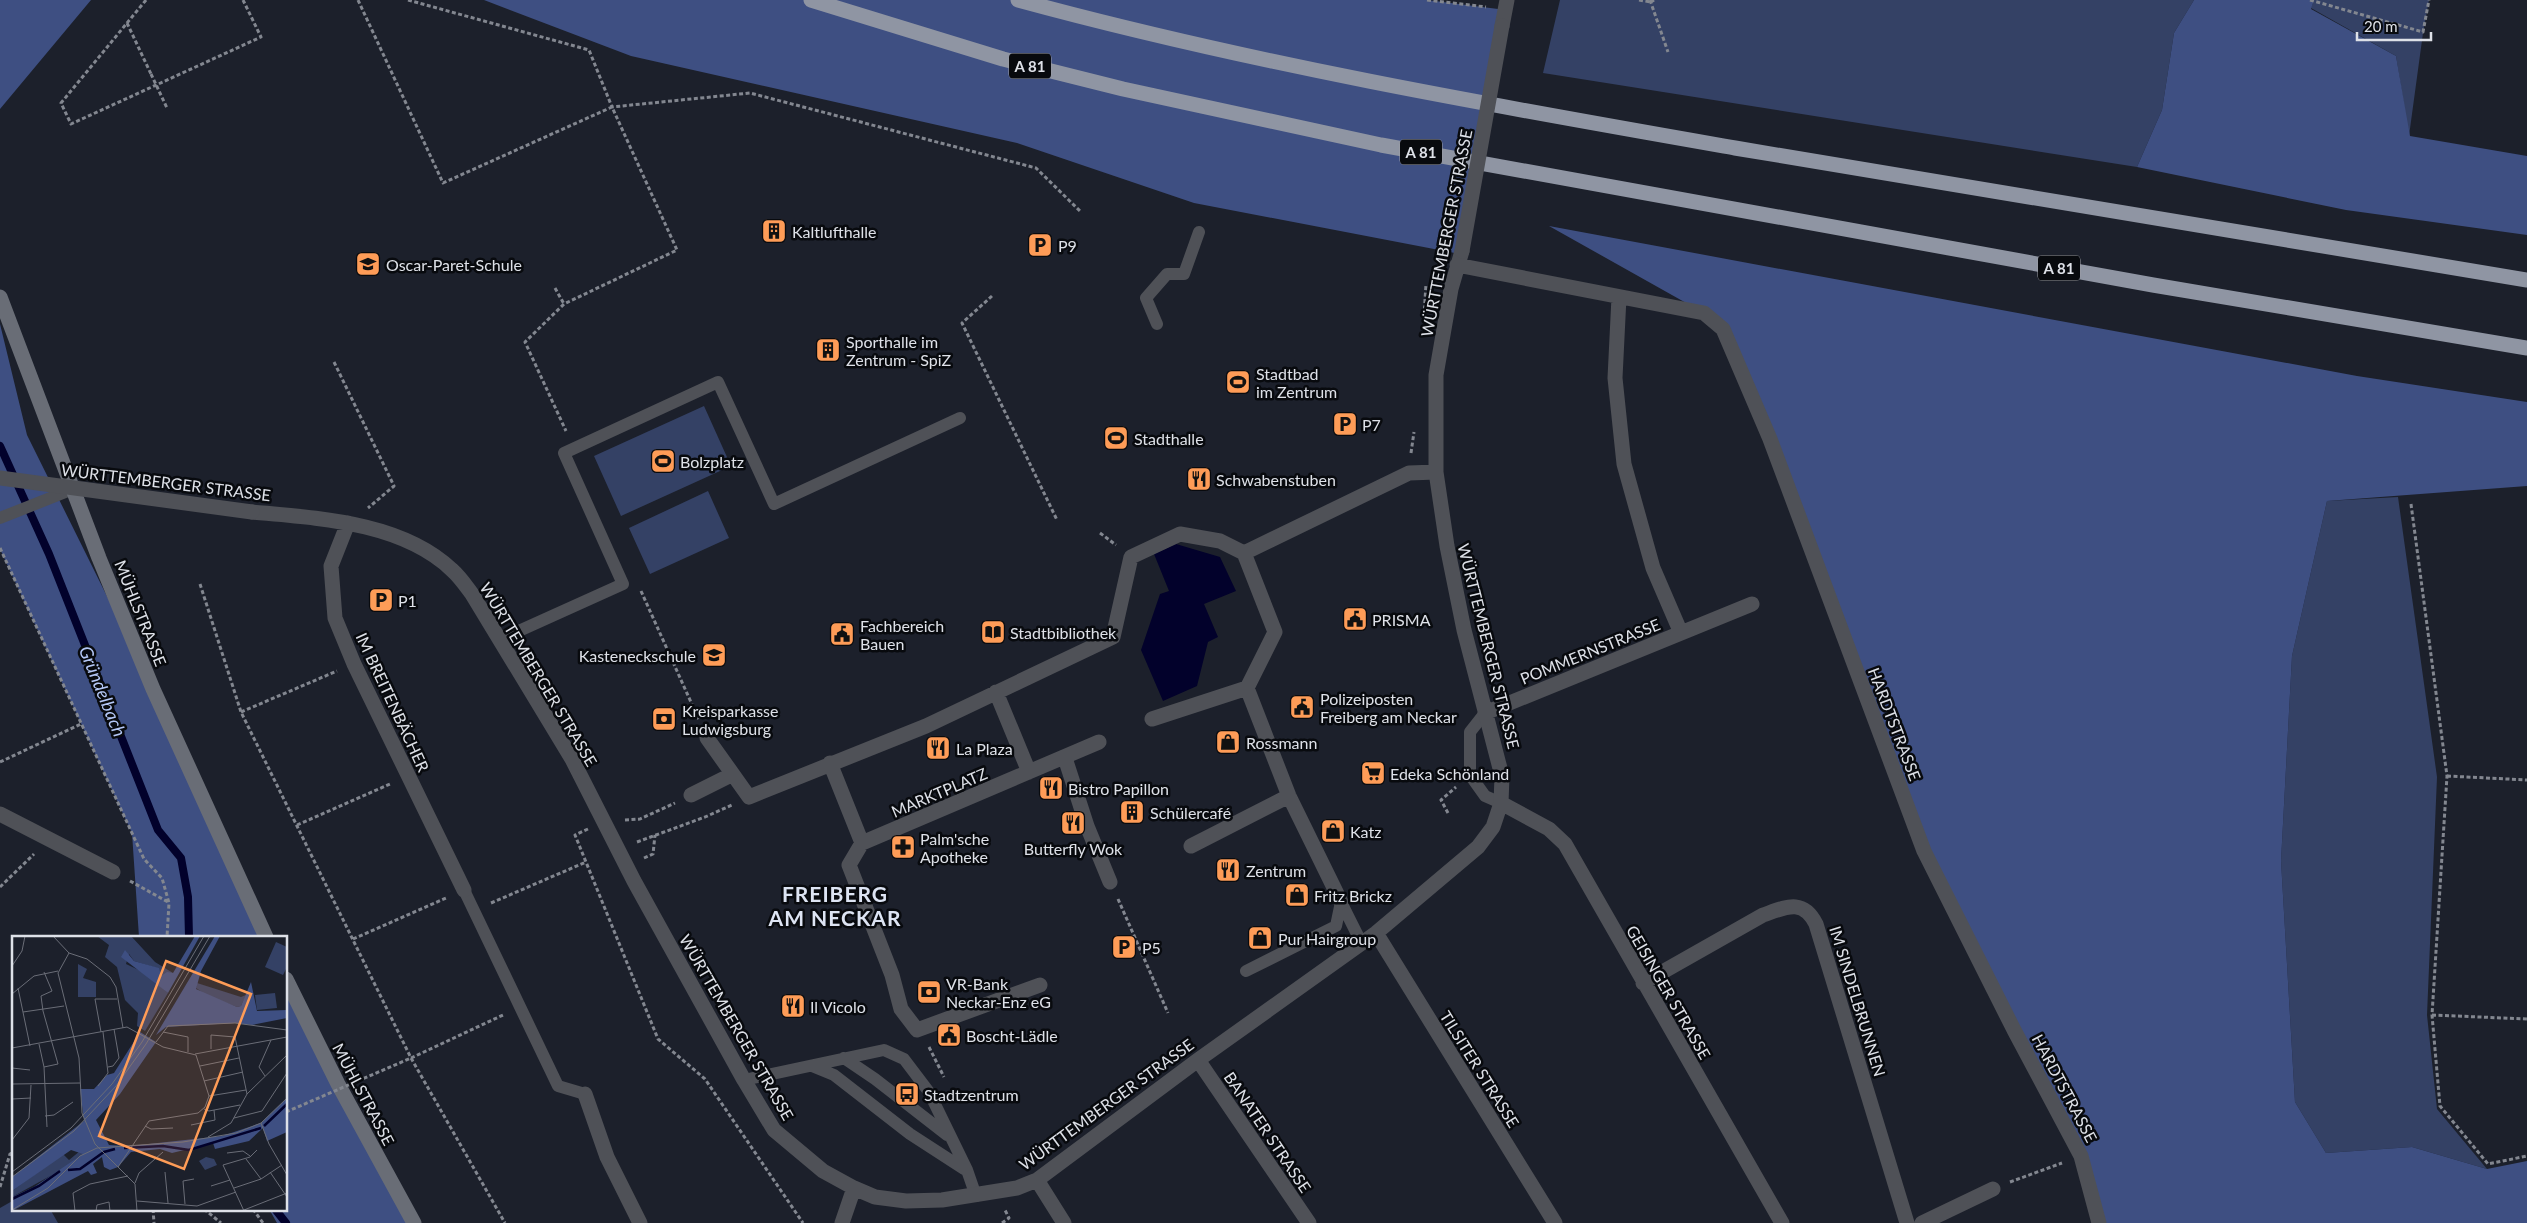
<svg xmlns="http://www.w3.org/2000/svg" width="2527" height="1223" font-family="Lato,sans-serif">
<rect width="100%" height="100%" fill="#1c202b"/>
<!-- green -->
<path fill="#344165" d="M1560 0H2194L2174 33 2162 110 2137 167 1543 73Z
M2314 0H2429L2423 33 2409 136 2396 56 2311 8Z
M704 406 731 466 621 516 594 456Z
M708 491 729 538 650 574 629 528Z
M2398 497 2437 777 2427 1015 2437 1109 2487 1169 2412 1147 2326 1153 2295 1102 2281 861 2292 656 2327 501Z
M14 1200V1209H50L58 1223H0V1208Z"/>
<!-- forest -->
<path fill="#3e4f82" d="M0 0H91L0 109Z
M484 0H1427L1506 10 1460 254 1194 203 1017 143 631 56Z
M2194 0H2314L2311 9 2396 56 2410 136 2527 156V235L2346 210 2137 167 2162 110 2174 33Z
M1549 226 2357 376 2527 402V486L2327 501 2292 656 2281 861 2295 1102 2326 1153 2412 1147 2487 1169 2527 1161V1223H2099L2081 1156 1924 851 1723 329 1704 313Z
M0 324 27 435 153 689 266 937H139L132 833 0 549Z
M286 979 414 1223H277L269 1209H286Z"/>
<!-- water -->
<path fill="#02012b" d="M1176 544 1220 557 1236 591 1204 604 1218 637 1208 642 1197 686 1163 701 1141 650 1160 594 1169 591 1154 554Z"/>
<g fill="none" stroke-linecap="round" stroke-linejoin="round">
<!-- stream -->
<path stroke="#02012b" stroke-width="8" d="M0 446 49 554 158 830 181 858 188 897 189 937
M275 1209 286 1223"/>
<!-- path -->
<path stroke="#838790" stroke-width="3" stroke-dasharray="4 2.5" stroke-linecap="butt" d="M146 0 61 103 71 124 261 37 243 0
M358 0 443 183 612 107 677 250 564 304 525 342 566 431
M408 0 589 50 612 107 750 93 1036 168 1080 211
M1427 0 1486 7
M1639 0 1651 2 1654 0
M1650 0 1668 52
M2310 0 2423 32 2429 0
M127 23 151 74
M555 288 564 304
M992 296 962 323 1057 520
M1424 316 1426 284
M334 362 394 486 368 508
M1411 453 1414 432
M2411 504 2447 776 2432 1015 2440 1106 2488 1164 2527 1156
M1100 533 1116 545
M0 548 144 859 162 878 169 903 167 937
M200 584 241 712 411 1058 505 1223
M641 591 699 720
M241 712 337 671
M0 762 81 724
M2447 776 2527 780
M1448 813 1441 800 1456 787
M625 820 640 819 675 803
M297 825 390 784
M588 829 575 835 658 1039 705 1079 803 1223
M637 842 705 817 732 805
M644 858 653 854 655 835
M130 881 168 902
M0 887 34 854
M1118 899 1168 1013
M491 903 586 862
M353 939 446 898
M2432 1015 2527 1019
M929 1047 944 1077
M411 1058 503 1015
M2010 1182 2062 1163
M0 1187 10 1154 14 1152
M153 1209 154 1223
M204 1209 221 1223
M253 1209 263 1223
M1002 1223 1009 1218 1005 1210"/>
<!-- lane -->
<path stroke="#4f5157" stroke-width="12" d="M1157 324 1146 298 1167 274H1184L1199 232
M0 518 73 489
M501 639 623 584 564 453 718 382 774 504 960 418
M1485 713 1470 732V775L1485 796 1501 803
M464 890 558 1086 585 1094
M1341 902 1361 942
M1246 971 1336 926 1341 902
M844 1058 875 1079 947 1135
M812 1066 834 1075 910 1134 964 1169
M744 1080 884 1050 904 1059 929 1092 967 1170 976 1196"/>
<!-- street -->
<path stroke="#4f5157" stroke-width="15" d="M1502 26 1507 0
M1457 265 1704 313 1723 329 1770 439 1924 851 2014 1030 2081 1156 2099 1223
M252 512C317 518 402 522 452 570 460 577 466 586 472 594L572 759 634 881 744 1080 774 1130 823 1171 854 1188 875 1197 906 1201 942 1200 1017 1188 1037 1180 1198 1060 1376 933 1478 847 1493 827 1501 803 1502 776 1464 630 1447 546 1436 472V375L1451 289 1462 251
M348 523 331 566 335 618 354 664 464 890
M1244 553 1409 473 1436 472
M1681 633 1752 604
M1247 688 1289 796 1341 902
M996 692 1029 772
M1485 713 1681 633 1653 568 1624 464 1615 378 1619 297
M707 738 749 797 926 726 1113 637 1131 557 1180 534 1220 541 1244 553 1275 632 1247 688 1152 719
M1065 758 1087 826 1110 882
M830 763 862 843 849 865 892 975 901 1009 917 1030 1040 985
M691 795 731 775
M1501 803 1549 829 1565 844 1782 1223
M0 814 113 872
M862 843 1099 742
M1191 846 1289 796
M1376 933 1555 1223
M1643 983 1763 915C1786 907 1803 898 1816 924L1907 1223
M1198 1060 1309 1223
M585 1094 607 1157 640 1223
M1037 1180 1064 1223
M842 1223 854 1188
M1922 1223 1993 1189"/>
<!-- secondary -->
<path stroke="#696d76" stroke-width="15" d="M0 297 99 558 153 689 266 937
M286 979 338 1084 414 1223"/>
<!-- highway -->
<path stroke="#8f95a3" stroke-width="15" d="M811 0 1003 59 1123 89 1381 145 2153 285 2527 348
M1018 0C1253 64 1495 106 1735 148 1999 193 2263 237 2527 280"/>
<!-- path-bridge -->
<path stroke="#838790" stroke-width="3" stroke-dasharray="4 2.5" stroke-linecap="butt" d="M151 74 167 108
M286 1112 411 1058"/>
<!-- street-bridge -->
<path stroke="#4f5157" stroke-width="15" d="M1462 251 1502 26
M0 478 252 512"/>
</g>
<!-- icons -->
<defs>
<symbol id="building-square" viewBox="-11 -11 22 22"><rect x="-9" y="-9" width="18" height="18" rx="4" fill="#fe9c57" stroke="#080a0e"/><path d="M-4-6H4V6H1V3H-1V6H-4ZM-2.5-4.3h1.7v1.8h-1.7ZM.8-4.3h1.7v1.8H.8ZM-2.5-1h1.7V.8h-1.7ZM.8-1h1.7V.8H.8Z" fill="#111"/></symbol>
<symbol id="parking-square" viewBox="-11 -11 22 22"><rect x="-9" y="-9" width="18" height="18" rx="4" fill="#fe9c57" stroke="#080a0e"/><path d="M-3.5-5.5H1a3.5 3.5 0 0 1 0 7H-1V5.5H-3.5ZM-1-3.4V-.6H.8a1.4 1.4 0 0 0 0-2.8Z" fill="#111"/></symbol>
<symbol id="school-square" viewBox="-11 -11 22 22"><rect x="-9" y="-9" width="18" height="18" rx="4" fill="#fe9c57" stroke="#080a0e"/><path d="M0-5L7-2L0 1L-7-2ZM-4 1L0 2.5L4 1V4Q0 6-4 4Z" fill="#111"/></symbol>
<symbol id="stadium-square" viewBox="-11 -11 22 22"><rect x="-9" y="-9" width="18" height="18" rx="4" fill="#fe9c57" stroke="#080a0e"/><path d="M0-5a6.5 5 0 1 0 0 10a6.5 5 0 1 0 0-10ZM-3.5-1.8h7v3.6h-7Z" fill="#111"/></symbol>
<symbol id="restaurant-square" viewBox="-11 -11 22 22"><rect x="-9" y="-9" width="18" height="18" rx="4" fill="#fe9c57" stroke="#080a0e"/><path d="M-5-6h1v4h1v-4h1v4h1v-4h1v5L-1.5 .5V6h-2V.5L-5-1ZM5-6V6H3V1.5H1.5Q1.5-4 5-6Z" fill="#111"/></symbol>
<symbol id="civic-square" viewBox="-11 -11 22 22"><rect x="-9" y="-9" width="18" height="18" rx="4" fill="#fe9c57" stroke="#080a0e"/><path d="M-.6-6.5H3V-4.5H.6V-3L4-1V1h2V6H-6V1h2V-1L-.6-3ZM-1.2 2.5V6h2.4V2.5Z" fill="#111"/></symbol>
<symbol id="library-square" viewBox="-11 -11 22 22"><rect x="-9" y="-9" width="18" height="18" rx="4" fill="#fe9c57" stroke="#080a0e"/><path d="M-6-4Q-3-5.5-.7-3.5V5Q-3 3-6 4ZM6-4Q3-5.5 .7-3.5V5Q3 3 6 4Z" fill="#111"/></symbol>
<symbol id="bank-square" viewBox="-11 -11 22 22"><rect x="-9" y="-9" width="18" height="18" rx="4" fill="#fe9c57" stroke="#080a0e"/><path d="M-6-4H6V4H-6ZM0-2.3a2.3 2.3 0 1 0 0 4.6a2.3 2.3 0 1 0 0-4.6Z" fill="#111"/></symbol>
<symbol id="shop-square" viewBox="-11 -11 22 22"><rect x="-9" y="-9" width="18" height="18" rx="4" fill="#fe9c57" stroke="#080a0e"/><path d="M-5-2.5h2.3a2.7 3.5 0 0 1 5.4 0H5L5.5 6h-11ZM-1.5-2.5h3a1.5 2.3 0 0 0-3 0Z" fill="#111"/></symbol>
<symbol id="supermarket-square" viewBox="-11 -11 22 22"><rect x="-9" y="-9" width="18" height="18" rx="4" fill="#fe9c57" stroke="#080a0e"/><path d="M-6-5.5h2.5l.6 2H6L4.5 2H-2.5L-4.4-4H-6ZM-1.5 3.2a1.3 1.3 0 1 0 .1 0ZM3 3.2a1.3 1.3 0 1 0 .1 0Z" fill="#111"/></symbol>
<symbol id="pharmacy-square" viewBox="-11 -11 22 22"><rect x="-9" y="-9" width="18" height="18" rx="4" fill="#fe9c57" stroke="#080a0e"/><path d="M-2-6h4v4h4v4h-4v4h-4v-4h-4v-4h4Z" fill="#111"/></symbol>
<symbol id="bus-square" viewBox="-11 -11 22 22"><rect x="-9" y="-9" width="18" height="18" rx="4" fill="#fe9c57" stroke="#080a0e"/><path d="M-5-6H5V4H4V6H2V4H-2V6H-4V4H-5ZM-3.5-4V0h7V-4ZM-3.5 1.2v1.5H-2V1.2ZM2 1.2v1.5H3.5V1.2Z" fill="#111"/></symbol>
</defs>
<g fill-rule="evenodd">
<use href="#building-square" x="760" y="217" width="28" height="28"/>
<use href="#parking-square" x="1026" y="231" width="28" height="28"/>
<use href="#school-square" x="354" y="250" width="28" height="28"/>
<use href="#building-square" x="814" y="336" width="28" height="28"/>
<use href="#stadium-square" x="1224" y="368" width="28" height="28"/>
<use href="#parking-square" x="1331" y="410" width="28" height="28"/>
<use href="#stadium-square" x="1102" y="424" width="28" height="28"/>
<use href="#stadium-square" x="649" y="447" width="28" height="28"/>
<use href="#restaurant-square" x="1185" y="465" width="28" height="28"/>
<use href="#parking-square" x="367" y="586" width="28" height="28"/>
<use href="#civic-square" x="1341" y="605" width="28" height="28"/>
<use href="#library-square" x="979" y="618" width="28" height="28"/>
<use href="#civic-square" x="828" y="620" width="28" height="28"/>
<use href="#school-square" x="700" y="641" width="28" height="28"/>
<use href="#civic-square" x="1288" y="693" width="28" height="28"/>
<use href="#bank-square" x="650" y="705" width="28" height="28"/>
<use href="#shop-square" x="1214" y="728" width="28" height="28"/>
<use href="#restaurant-square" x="924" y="734" width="28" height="28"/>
<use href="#supermarket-square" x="1359" y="759" width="28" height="28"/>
<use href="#restaurant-square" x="1037" y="774" width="28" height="28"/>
<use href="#building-square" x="1118" y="798" width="28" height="28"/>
<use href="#restaurant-square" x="1059" y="809" width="28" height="28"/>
<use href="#shop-square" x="1319" y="817" width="28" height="28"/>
<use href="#pharmacy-square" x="889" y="833" width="28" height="28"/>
<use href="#restaurant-square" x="1214" y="856" width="28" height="28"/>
<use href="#shop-square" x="1283" y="881" width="28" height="28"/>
<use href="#shop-square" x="1246" y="924" width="28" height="28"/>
<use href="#parking-square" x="1110" y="933" width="28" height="28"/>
<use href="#bank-square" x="915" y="978" width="28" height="28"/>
<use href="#restaurant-square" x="779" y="992" width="28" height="28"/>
<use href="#civic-square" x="935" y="1021" width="28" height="28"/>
<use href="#bus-square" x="893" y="1080" width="28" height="28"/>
</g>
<g text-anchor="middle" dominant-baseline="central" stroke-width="5" stroke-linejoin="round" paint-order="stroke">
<!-- shield labels -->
<g fill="#080a0e" stroke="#9ea0a7" stroke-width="1">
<rect x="1009" y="53.5" width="42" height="25" rx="4"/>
<rect x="1400" y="139.5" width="42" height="25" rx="4"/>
<rect x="2038" y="255.5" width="42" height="25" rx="4"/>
</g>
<g font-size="15" font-weight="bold" fill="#dee1e8">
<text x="1030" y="66">A 81</text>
<text x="1421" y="152">A 81</text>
<text x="2059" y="268">A 81</text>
</g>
<!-- poi labels -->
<g font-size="16" fill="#dee1e8" stroke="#080a0e" text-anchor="start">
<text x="792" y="231">Kaltlufthalle</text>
<text x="1058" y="245">P9</text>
<text x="386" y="264">Oscar-Paret-Schule</text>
<text x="846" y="341">Sporthalle im<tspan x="846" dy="18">Zentrum - SpiZ</tspan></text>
<text x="1256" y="373">Stadtbad<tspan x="1256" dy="18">im Zentrum</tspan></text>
<text x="1362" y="424">P7</text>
<text x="1134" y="438">Stadthalle</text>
<text x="680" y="461">Bolzplatz</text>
<text x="1216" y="479">Schwabenstuben</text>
<text x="398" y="600">P1</text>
<text x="1372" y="619">PRISMA</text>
<text x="860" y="625">Fachbereich<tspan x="860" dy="18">Bauen</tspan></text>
<text x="1010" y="632">Stadtbibliothek</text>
<text x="696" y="655" text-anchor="end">Kasteneckschule</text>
<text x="1320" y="698">Polizeiposten<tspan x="1320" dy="18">Freiberg am Neckar</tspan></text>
<text x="682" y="710">Kreisparkasse<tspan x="682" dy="18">Ludwigsburg</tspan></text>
<text x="1246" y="742">Rossmann</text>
<text x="956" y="748">La Plaza</text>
<text x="1390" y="773">Edeka Schönland</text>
<text x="1068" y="788">Bistro Papillon</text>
<text x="1150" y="812">Schülercafé</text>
<text x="1350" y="831">Katz</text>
<text x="920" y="838">Palm'sche<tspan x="920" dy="18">Apotheke</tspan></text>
<text x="1073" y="848" text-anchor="middle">Butterfly Wok</text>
<text x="1246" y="870">Zentrum</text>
<text x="1314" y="895">Fritz Brickz</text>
<text x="1278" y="938">Pur Hairgroup</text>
<text x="1142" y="947">P5</text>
<text x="946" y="983">VR-Bank<tspan x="946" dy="18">Neckar-Enz eG</tspan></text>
<text x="810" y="1006">Il Vicolo</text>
<text x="966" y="1035">Boscht-Lädle</text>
<text x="924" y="1094">Stadtzentrum</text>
</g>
<!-- street labels -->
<g font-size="16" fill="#dee1e8" stroke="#080a0e">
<text transform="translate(1446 233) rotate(-79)">WÜRTTEMBERGER STRASSE</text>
<text transform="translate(166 482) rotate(7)">WÜRTTEMBERGER STRASSE</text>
<text transform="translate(141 613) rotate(68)">MÜHLSTRASSE</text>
<text transform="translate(1489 646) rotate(76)">WÜRTTEMBERGER STRASSE</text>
<text transform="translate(1590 651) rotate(-22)">POMMERNSTRASSE</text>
<text transform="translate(539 674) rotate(59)">WÜRTTEMBERGER STRASSE</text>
<text transform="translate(393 702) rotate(65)">IM BREITENBÄCHER</text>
<text transform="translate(1895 724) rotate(69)">HARDTSTRASSE</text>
<text transform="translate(939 792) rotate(-23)">MARKTPLATZ</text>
<text transform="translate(1669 992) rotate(60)">GEISINGER STRASSE</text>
<text transform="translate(1858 1001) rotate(73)">IM SINDELBRUNNEN</text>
<text transform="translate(737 1027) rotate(60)">WÜRTTEMBERGER STRASSE</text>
<text transform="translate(1480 1069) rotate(58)">TILSITER STRASSE</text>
<text transform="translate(2065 1088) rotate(62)">HARDTSTRASSE</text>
<text transform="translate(364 1094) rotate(62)">MÜHLSTRASSE</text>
<text transform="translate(1106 1104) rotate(-36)">WÜRTTEMBERGER STRASSE</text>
<text transform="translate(1268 1132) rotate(56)">BANATER STRASSE</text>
</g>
<!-- water labels -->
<g font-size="18" font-style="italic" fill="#b4c7f6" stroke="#080a0e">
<text transform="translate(103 691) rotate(68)">Gründelbach</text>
</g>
<!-- district labels -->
<g font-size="21" font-weight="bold" letter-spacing="1" fill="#dde4f3" stroke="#080a0e">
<text x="835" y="893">FREIBERG<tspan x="835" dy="24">AM NECKAR</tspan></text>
</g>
</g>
<!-- overview -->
<g transform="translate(12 936)">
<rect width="275" height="275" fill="#1c202b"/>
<path d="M85 0H119L143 26 161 37 149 40 145 32 122 25 117 18 114 28 133 37 156 57 133 95 125 90 126 77 113 64 105 31 93 21 97 9ZM264 6 275 11V31L271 39 253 31ZM66 28 75 33 71 42 84 46V61H66ZM185 47 229 61 234 59 229 70 225 71 194 59 184 52ZM263 57 265 72 245 74 243 59ZM68 215 72 218 60 228 0 261V255L51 218 57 224ZM194 221 202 223 205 229 193 234 187 225Z" fill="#344165"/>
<path d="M183 0H188L156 57 109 21 113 14 122 25 147 32 149 40 155 36 161 37ZM203 0H208L189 35 184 53 225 71 229 70 239 46 245 75 275 74V82L240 89 223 87 154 91 144 99ZM128 96 144 106 108 158 84 184 97 209 118 210 210 200 249 187 275 162V196L255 205 251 192 237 205 203 213 201 207 160 217 148 213 119 216 106 231 98 234 92 231 90 221 81 228 85 237 79 239 76 235 0 275V261L22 251 71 218 59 214 0 255V241L72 185 68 153H82L95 139 102 137Z" fill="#3e4f82"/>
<path fill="none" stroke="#02012b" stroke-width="2.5" d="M252 190 275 168M112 212 151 210 177 214 249 192M56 234 68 233 92 216 103 213M0 263 27 250 48 235"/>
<path fill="none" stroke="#6a6d77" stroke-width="1" d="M41 0 57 17M57 17 46 37 67 122 70 177 83 208 123 248 125 275M57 17 75 23 98 41 104 51 111 92M0 30 10 15 13 0M32 36 40 55 29 60 31 75 46 128 32 131M6 52 18 110M0 58 22 40 46 35M11 76 52 70M89 96 83 63H105M151 96 176 101V116M144 106 156 90 223 87 275 94M27 108 32 131 35 191M0 112 115 91 151 111 184 119 197 160 193 171 186 177 137 185 106 231M199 113V99L223 101 235 158M183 118 275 101M188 130 227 122M96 131 101 130 107 122 102 93M0 132 18 134M253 140 247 131 259 104M192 145 231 136M0 148 68 147M86 150 96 137 91 96M197 160 234 154M0 163 19 162M192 173 197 175 228 169M33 180 42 179 61 166M222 182 250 175 275 137M249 187 257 208 275 239M179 189 203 184 202 174M133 190 139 193 161 192M196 201 219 187 235 158 275 119M0 204 17 182 19 149M215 217 231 215 238 220M234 223 249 243M0 236 59 192 100 148 130 106 192 0M153 236 156 267M258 236 275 261M0 241 62 195 104 150 134 108 198 0M123 247 127 237 151 216M199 250 218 244M222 252 249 243 270 229M125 265 185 270 224 256M173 268 171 245 182 243M0 274 36 252 68 220 85 212 171 206 224 197 249 187 275 162M232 274 275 257M63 275 61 257 78 248 116 240M84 275 85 269 97 266 98 275M232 275 211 229 238 221 245 214"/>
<path fill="#fe9c57" fill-opacity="0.15" stroke="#fe9c57" stroke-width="2.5" d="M154 25 239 58 172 233 87 200Z"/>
<rect width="275" height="275" fill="none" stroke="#dee1e8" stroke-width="2.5"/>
</g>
<!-- scale -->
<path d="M2357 32v8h74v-8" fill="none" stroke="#dee1e8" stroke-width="2.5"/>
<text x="2364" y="32" font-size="15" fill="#dee1e8" stroke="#080a0e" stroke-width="4" paint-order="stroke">20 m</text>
</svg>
